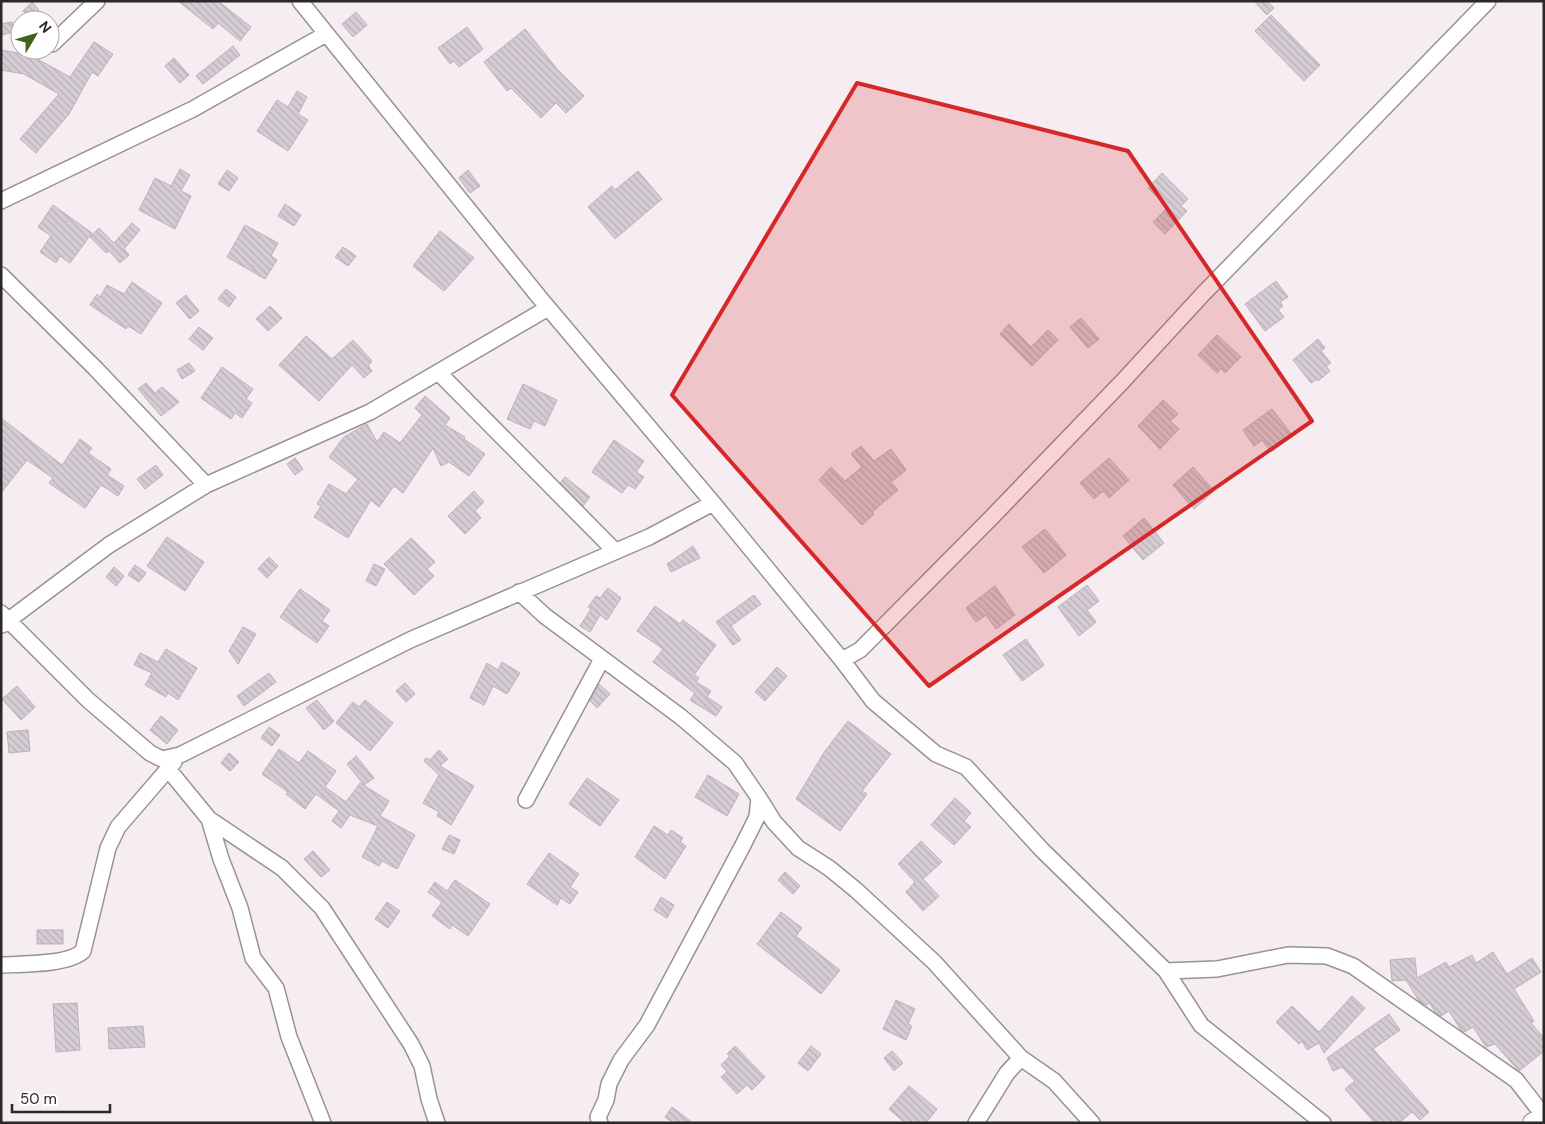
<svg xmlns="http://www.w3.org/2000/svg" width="1545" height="1124" font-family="'DM Sans',sans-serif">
<defs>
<pattern id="building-back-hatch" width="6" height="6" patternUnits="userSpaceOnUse" patternTransform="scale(1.25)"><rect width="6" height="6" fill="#d5cdd3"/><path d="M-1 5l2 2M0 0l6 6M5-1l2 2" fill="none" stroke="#b7b0b5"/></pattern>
</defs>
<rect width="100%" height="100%" fill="#f5edf2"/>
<!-- building -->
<path fill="url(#building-back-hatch)" stroke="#bbb3b9" d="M178 1H218L251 27 240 41 218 23 213 29Z
M1254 1H1267L1274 8 1267 15Z
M32 2 39 10 31 18 23 11Z
M356 12 367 25 353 37 342 24Z
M1271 15 1320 65 1304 81 1255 31Z
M12 22 14 32 1 35V24Z
M467 27 483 49 459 67 454 61 450 64 438 48Z
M525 29 558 70 584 96 566 113 556 103 541 118 511 88 507 91 484 62Z
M94 42 113 54 98 76 92 72 69 114 36 153 20 139 59 94 24 74 1 70V50L30 55 70 77Z
M233 46 240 55 203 84 196 76Z
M174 58 189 75 180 83 165 66Z
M297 91 307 97 298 114 308 120 288 151 257 131 277 100 288 107Z
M180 169 190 175 181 191 191 196 175 229 139 210 155 178 171 186Z
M227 170 238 178 229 191 218 184Z
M468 170 480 186 470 193 459 178Z
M638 171 662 199 615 239 588 207 612 186 615 190Z
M1162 173 1188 199 1181 206 1187 211 1165 234 1153 222 1168 207 1148 188Z
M285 204 301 215 294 226 278 216Z
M53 205 92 233 70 263 60 256 56 263 40 252 51 236 38 227Z
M132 223 140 230 124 249 129 255 120 263 109 251 106 253 90 237 99 228 114 243Z
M245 225 278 243 271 256 277 260 265 279 227 257Z
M440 231 474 258 444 291 413 266Z
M343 247 356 256 348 266 335 257Z
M1276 281 1288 297 1280 302 1283 306 1278 310 1284 317 1265 331 1245 304Z
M132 282 162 303 141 334 128 326 126 329 90 305 97 294 100 297 107 285 124 294Z
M226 289 236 297 229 307 218 299Z
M186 295 199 311 190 319 176 303Z
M270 306 282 318 268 331 256 319Z
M1081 318 1099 339 1088 348 1070 327Z
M1009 324 1031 347 1048 330 1058 340 1032 366 1000 334Z
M199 327 213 338 203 350 189 339Z
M1217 335 1241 357 1225 373 1221 368 1217 373 1198 355Z
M306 336 332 359 353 340 372 361 368 366 372 371 364 378 352 365 319 401 279 365Z
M1318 339 1325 348 1321 351 1331 363 1326 366 1330 371 1318 381 1317 379 1311 383 1293 360Z
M189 363 195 371 182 379 177 370Z
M222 367 253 389 246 399 252 403 242 418 235 413 231 419 201 398Z
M146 383 155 393 162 387 179 402 161 416 138 389Z
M523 384 557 400 545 426 534 421 530 429 507 419Z
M425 396 450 418 445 425 465 437 464 439 485 454 469 476 449 462 441 466 433 448 403 493 394 486 379 507 371 500 348 538 314 517 321 506 317 504 329 484 346 494 358 479 329 457 344 437 367 424 377 442 384 432 400 443 422 415 415 408Z
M1163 400 1178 414 1170 421 1179 429 1160 449 1138 426Z
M1272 409 1293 436 1271 452 1262 440 1254 446 1243 430Z
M1 418 62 465 80 439 92 448 88 453 111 469 107 475 124 486 118 496 101 485 85 508 49 483 53 478 27 460 1 493Z
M614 440 644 461 636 472 644 477 635 489 628 485 622 493 592 472Z
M861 446 874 461 891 449 906 470 891 482 898 490 872 512 874 514 862 525 819 480 831 467 845 481 862 467 851 454Z
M295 458 303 469 295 475 287 464Z
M1109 458 1129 480 1109 498 1103 491 1094 499 1080 483Z
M156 465 163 475 145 489 137 479Z
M1193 467 1214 491 1194 509 1173 485Z
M565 477 590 497 583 506 560 483Z
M474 491 484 502 475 511 481 518 465 534 448 516Z
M1144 518 1164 543 1143 560 1123 536Z
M1045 529 1066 555 1044 573 1022 547Z
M167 537 204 562 185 591 147 566Z
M411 538 435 562 427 569 434 576 414 595 384 564Z
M693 546 700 558 671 572 667 564Z
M269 557 278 566 267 578 258 569Z
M374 564 385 569 376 586 366 581Z
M135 565 146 573 139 582 128 575Z
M114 567 124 576 116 586 106 577Z
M1087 585 1099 601 1087 610 1096 622 1079 636 1058 607Z
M995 586 1015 615 996 629 986 615 976 622 966 608Z
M608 588 621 598 607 620 600 615 590 632 580 626 591 609 588 607 596 596 600 598Z
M300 589 330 610 322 621 329 626 317 643 280 617Z
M754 595 761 604 731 626 741 640 733 645 716 622Z
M655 606 680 624 683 620 716 645 694 675 699 678 696 682 711 691 707 697 722 707 716 716 690 700 695 693 653 662 663 649 637 631Z
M243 627 256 634 238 664 229 651Z
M1026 639 1044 665 1022 681 1003 655Z
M166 649 197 668 178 700 168 693 166 697 145 685 152 673 134 665 140 653 158 662Z
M502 662 520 673 507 694 493 686 484 705 470 698 487 663 498 670Z
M777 667 787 676 765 701 755 692Z
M269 673 276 682 244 706 237 696Z
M405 683 415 694 406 702 396 691Z
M599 684 610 694 597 708 590 701Z
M17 686 35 707 21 720 2 699Z
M317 700 334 721 324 730 306 708Z
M365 700 393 723 370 751 336 723 353 702 359 707Z
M161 716 178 730 167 744 150 730Z
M848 721 891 754 862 791 867 794 840 831 796 799 825 751Z
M269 727 280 735 272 746 261 738Z
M28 730 30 751 9 753 7 732Z
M279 749 299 763 308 751 336 771 325 787 346 802 360 783 389 801 380 816 415 835 397 869 382 861 379 866 362 857 378 826 350 815 341 828 332 821 339 811 316 794 305 809 286 794 288 792 262 774Z
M439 750 448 759 440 766 474 786 451 825 437 816 439 812 423 803 439 775 424 761 426 758 430 760Z
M229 753 239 762 230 771 221 763Z
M356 756 374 778 364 785 347 764Z
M708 775 739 794 727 816 695 797Z
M587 778 619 800 600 826 569 804Z
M955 798 971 813 964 821 971 827 954 845 931 825Z
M654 826 668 835 671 830 683 838 680 842 686 846 665 879 635 857Z
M449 835 460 840 454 854 442 849Z
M921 841 942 862 923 879 939 896 923 911 906 892 915 882 898 864Z
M313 851 330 870 321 877 304 859Z
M549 853 579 874 570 887 578 892 570 904 561 898 557 905 527 884Z
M785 872 800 886 793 894 778 880Z
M455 880 490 904 468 936 452 925 450 929 432 916 442 902 428 892 435 882 447 891Z
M661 897 674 905 667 918 654 910Z
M387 902 400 911 388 928 375 919Z
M781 912 802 928 796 936 840 970 821 994 757 944Z
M37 930H63V944H37Z
M1493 952 1507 974 1532 958 1541 972 1514 989 1534 1021 1531 1023 1544 1038V1051L1519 1071 1495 1044 1486 1047 1473 1027 1464 1032 1460 1029 1449 1011 1441 1016 1435 1012 1430 1003 1426 1005 1419 1001 1406 980 1392 981 1390 960 1415 958 1417 978 1446 962 1449 967 1472 955 1476 963Z
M1352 996 1365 1008 1324 1053 1319 1043 1307 1050 1302 1041 1299 1044 1276 1022 1292 1006 1319 1032Z
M896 1000 915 1009 908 1024 912 1026 906 1040 883 1029Z
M77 1003 80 1050 56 1052 53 1004Z
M1389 1014 1400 1030 1373 1049 1429 1112 1420 1120 1412 1112 1399 1123H1375L1345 1089 1355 1081 1342 1067 1333 1071 1327 1058Z
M143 1026 145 1047 109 1049 108 1028Z
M735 1046 765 1077 752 1090 747 1085 737 1094 721 1077 727 1072 721 1065 730 1056 727 1054Z
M811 1046 821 1054 808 1071 798 1063Z
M892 1051 903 1063 894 1071 884 1058Z
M909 1086 937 1109 926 1123H905L889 1109Z
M672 1107 693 1123H673L665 1117Z"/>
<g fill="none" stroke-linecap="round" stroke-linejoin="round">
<defs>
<path id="minor" d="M300 1 539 297 713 503 842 660 860 650 991 518 1122 382 1203 294 1488 1
M52 44 97 1
M1 201 193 109 326 34
M1 275 95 368 206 485
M438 372 615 551
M519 592 545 616 681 717 735 763 759 798 757 817 742 847 647 1025 621 1060 609 1084 606 1100 598 1117 600 1123
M1 613 88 700 150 753 162 759 180 755 410 640 649 537 713 503
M2 625 109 545 206 485 370 412 548 308
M842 660 873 701 936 754 966 767 1042 850 1166 971 1201 1025 1323 1123
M168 769 209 819 221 859 240 908 253 958 276 988 289 1037 323 1123
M759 798 774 822 798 848 829 868 856 890 934 962 1021 1058 1054 1081 1092 1123
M526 800 602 659
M209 819 282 868 322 908 411 1044 422 1066 429 1099 437 1123
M1 965C21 964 69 965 83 951L108 848 118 827 174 762
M1166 971 1217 969 1288 955 1327 956 1353 966 1516 1080 1544 1116
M976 1123 1007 1073 1021 1058"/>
<path id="major" d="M1533 1123 1544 1118"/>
</defs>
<!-- minor casing -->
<use href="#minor" stroke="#989196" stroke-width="18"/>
<!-- major casing -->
<use href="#major" stroke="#989196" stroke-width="22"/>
<!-- minor -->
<use href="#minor" stroke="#fff" stroke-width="15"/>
<!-- major -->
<use href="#major" stroke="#fff" stroke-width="20"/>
</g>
<!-- marked area -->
<path fill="#d62828" fill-opacity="0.2" stroke="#d62828" stroke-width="4" stroke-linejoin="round" d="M857 83 1128 151 1312 421 929 686 672 395Z"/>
<!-- border -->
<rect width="1545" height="1124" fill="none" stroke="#2b282a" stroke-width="5"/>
<!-- north arrow -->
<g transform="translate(35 35) rotate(52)"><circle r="24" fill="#ffffff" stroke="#aaa9aa"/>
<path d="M0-4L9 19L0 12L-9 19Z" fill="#426319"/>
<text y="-8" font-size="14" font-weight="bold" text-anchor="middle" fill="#2b282a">N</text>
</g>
<!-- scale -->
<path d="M12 1104v8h98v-8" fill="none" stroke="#2b282a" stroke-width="2.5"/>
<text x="20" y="1104" font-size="15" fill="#2b282a" stroke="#ffffff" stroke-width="4" paint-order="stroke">50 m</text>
</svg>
